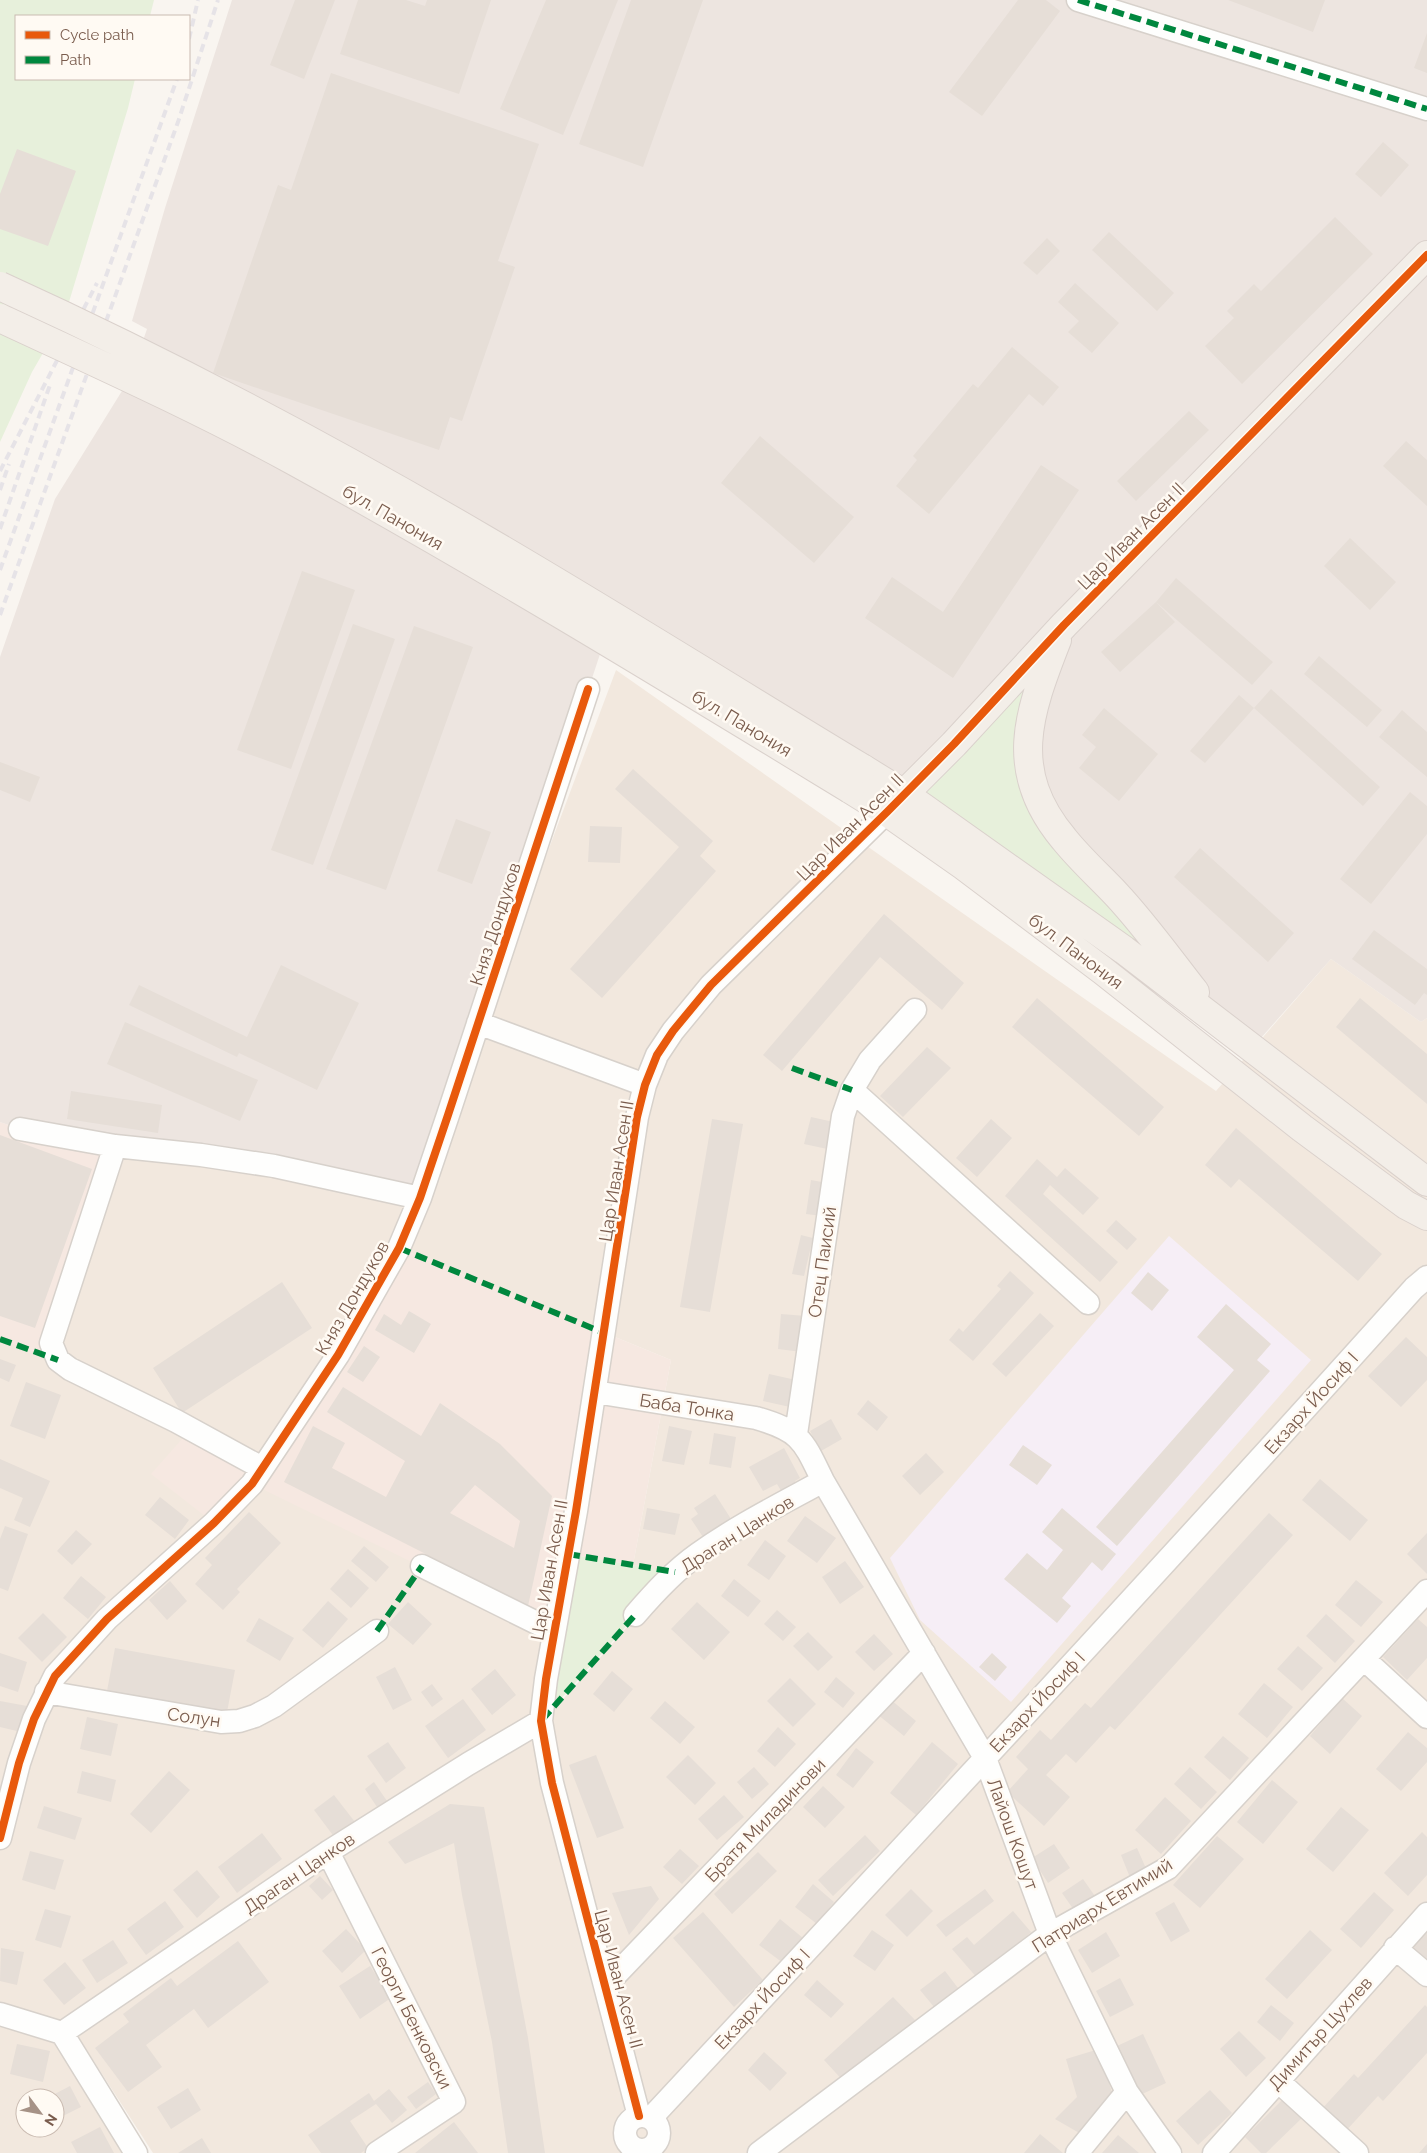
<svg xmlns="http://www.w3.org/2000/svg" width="1427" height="2153" font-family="Raleway,sans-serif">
<rect width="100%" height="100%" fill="#f9f5f0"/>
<!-- residential -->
<path fill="#f2e8de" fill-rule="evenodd" d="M616 670 1216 1091 1331 959 1421 1022 1427 1018V2153H153L75 2032 541 1724 675 1573 633 1565 671 1360 399 1248 422 1566 553 1631 541 1721 63 2033 136 2153H0V1339L57 1359 115 1146 418 1197ZM25 2098H55V2128H25Z"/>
<!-- commercial -->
<path fill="#f6e8e1" d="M0 1122 20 1129 115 1146 58 1360 0 1339Z
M399 1248 671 1360 633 1565 568 1554 553 1631 252 1484 214 1523 151 1474 191 1429 262 1468Z"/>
<!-- industrial -->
<path fill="#ede5e0" d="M232 0H1427V1018L1421 1022 1331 959 1252 1048 904 794 605 639 420 1198 20 1129 0 1122V657L55 499 130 378 147 329 132 321 165 208Z"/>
<!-- education -->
<path fill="#f6eef6" d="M1169 1236 1311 1360 1011 1702 920 1620 890 1558Z"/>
<!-- green -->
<path fill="#e7f0db" d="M0 0H154L150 16H16V79H135L128 108 65 315 32 372 0 442Z
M1064 625 1042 678 1036 793 1221 1024 904 794Z
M568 1554 675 1572 541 1721Z"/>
<!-- building -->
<path fill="#e6ded7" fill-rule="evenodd" d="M295 0H335L304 79 270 65Z
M358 0H406L425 6 427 0H491L459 94 340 54Z
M546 0H618L563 135 500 109Z
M631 0H703L643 167 579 144Z
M1018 0H1046L1060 11 982 116 949 92Z
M1228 0H1325L1313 32Z
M1427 33V73L1414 68Z
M331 73 539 144 498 261 515 267 462 421 450 417 439 450 213 373 278 185 291 190Z
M1383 142 1409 165 1381 197 1355 174Z
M17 149 76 171 48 246 0 229V194Z
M1335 217 1373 254 1242 384 1205 346 1234 318 1227 311 1254 284 1261 291Z
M1109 232 1174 293 1157 311 1092 250Z
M1047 238 1060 251 1037 275 1023 263Z
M1075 283 1119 323 1092 353 1068 332 1079 321 1058 302Z
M1012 347 1059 387 1043 406 1029 394 929 514 896 486 917 460 913 456 973 384 978 388Z
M1189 411 1209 430 1136 501 1117 481Z
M760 436 854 517 814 563 721 483Z
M1406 441 1427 460V506L1383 466Z
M1041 465 1079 490 953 678 865 618 892 577 943 612Z
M1350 538 1396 582 1370 610 1324 566Z
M302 571 355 590 291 769 237 750Z
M1176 578 1273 662 1252 685 1156 602 1175 622 1120 672 1101 652 1156 602Z
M353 624 395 639 313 865 271 850Z
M414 626 473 647 386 890 326 869Z
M1319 656 1382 710 1367 727 1304 674Z
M1271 689 1380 787 1363 806 1254 708Z
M1239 695 1254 708 1205 763 1190 751Z
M1104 708 1158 754 1119 801 1079 768 1096 747 1082 735Z
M1402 710 1427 732V777L1379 737Z
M0 762 40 777 30 802 0 790Z
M633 769 713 841 700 856 716 871 602 998 570 969 679 847 615 789Z
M1410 792 1427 806V834L1371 904 1340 879Z
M456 819 491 832 472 884 437 871Z
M590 826 622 827 620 863 588 862Z
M1200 848 1294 933 1268 962 1174 877Z
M884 914 964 983 942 1010 880 957 782 1071 763 1055Z
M1374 930 1427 969V995L1424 993 1415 1005 1352 959Z
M281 965 359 1003 317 1090 239 1053 237 1057 129 1005 139 985 247 1037Z
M1037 998 1164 1107 1139 1136 1012 1027Z
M1360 998 1427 1054V1104L1336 1027Z
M125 1022 258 1080 240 1121 107 1064Z
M927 1047 951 1068 903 1117 880 1096Z
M71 1091 162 1105 158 1133 67 1119Z
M811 1117 838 1123 832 1150 804 1144Z
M712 1119 743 1124 710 1312 680 1307Z
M991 1119 1012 1138 977 1177 956 1158Z
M1236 1128 1382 1254 1358 1281 1239 1179 1231 1188 1205 1165Z
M0 1135 92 1169 35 1328 0 1316Z
M1037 1159 1057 1177 1065 1168 1099 1198 1083 1215 1050 1185 1043 1194 1118 1262 1100 1282 1005 1196Z
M811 1180 827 1183 822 1216 806 1214Z
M1116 1220 1137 1239 1127 1250 1106 1231Z
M801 1235 813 1238 804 1276 792 1274Z
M1010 1271 1034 1293 973 1361 949 1340 959 1328 963 1332 1001 1289 997 1286Z
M1148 1272 1169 1290 1152 1311 1131 1293Z
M282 1282 312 1328 182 1413 153 1368Z
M1226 1304 1271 1344 1257 1360 1270 1371 1117 1546 1096 1527 1234 1370 1197 1337Z
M409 1311 431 1324 414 1353 375 1330 384 1314 401 1325Z
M1040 1313 1054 1326 1006 1377 992 1364Z
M781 1314 806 1316 802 1352 778 1349Z
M1406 1337 1427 1357V1380L1401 1407 1368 1376Z
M364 1346 380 1357 363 1382 347 1372Z
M0 1359 16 1365 9 1382 0 1378Z
M769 1374 796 1380 790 1407 763 1401Z
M26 1382 61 1395 45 1439 10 1426Z
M343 1387 421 1436 440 1403 500 1444 552 1496 528 1606 284 1482 313 1426 345 1443 332 1468 386 1497 405 1461 327 1412ZM475 1485 520 1521 514 1548 450 1513Z
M868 1400 888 1417 877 1431 857 1414Z
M831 1419 842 1439 821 1451 810 1431Z
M669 1426 692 1431 684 1465 662 1461Z
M714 1433 736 1437 731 1468 709 1464Z
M1023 1445 1052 1465 1037 1485 1009 1465Z
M784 1448 800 1478 795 1481 798 1486 783 1494 777 1484 763 1491 749 1467Z
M926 1453 944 1472 920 1495 902 1476Z
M0 1459 50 1481 30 1527 14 1520 23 1498 0 1488Z
M1320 1479 1368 1520 1350 1541 1302 1500Z
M715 1494 731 1519 703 1537 691 1519 698 1514 694 1508Z
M160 1497 189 1520 175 1539 145 1515Z
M647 1508 680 1514 675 1535 643 1529Z
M1062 1508 1116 1554 1102 1571 1092 1562 1062 1598 1071 1606 1057 1623 1004 1579 1027 1553 1047 1570 1063 1550 1042 1532Z
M249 1512 281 1543 237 1589 240 1592 223 1610 195 1584 212 1565 205 1558Z
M1269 1513 1293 1535 1115 1730 1110 1726 1076 1763 1066 1754 1046 1775 1070 1797 1044 1826 1007 1792 1028 1769 1016 1757 1040 1730 1051 1740 1085 1703 1091 1708Z
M805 1516 836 1538 817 1563 787 1541Z
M5 1526 28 1534 8 1591 0 1588V1539Z
M76 1530 92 1544 72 1565 57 1551Z
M1427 1533V1574L1407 1554Z
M765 1540 786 1556 769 1580 747 1565Z
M364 1546 389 1567 376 1582 351 1561Z
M845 1561 864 1587 840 1604 822 1577Z
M348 1569 369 1588 351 1608 330 1589Z
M81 1576 106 1597 88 1619 63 1598Z
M734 1579 761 1601 748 1617 721 1596Z
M1356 1580 1383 1602 1361 1627 1335 1605Z
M170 1581 187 1601 167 1620 149 1600Z
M328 1601 348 1619 323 1648 302 1630Z
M408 1602 432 1624 413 1645 388 1624Z
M697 1602 730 1632 704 1660 671 1629Z
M777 1610 796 1627 783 1641 764 1624Z
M43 1613 67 1637 42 1662 18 1638Z
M1326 1614 1355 1641 1335 1663 1306 1636Z
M259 1618 294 1638 280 1661 246 1641Z
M1418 1619 1427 1627V1658L1407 1680 1383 1657Z
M808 1632 833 1657 818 1671 793 1646Z
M874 1634 893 1654 874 1671 855 1652Z
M1298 1646 1323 1668 1302 1691 1277 1669Z
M115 1648 235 1670 227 1712 107 1691Z
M0 1653 27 1662 18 1692 0 1686Z
M992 1653 1007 1667 995 1681 979 1667Z
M395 1667 412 1700 393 1710 376 1677Z
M495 1669 516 1695 492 1715 471 1689Z
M612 1671 633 1689 614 1712 593 1694Z
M836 1677 855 1693 843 1708 824 1692Z
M790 1678 816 1704 793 1727 767 1701Z
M1264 1683 1293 1707 1267 1738 1238 1714Z
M432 1684 443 1699 432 1707 421 1692Z
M1342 1698 1362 1716 1330 1754 1310 1736Z
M463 1699 486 1730 448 1758 425 1726Z
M890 1699 916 1721 904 1736 877 1714Z
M0 1701 27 1706 21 1732 0 1727Z
M665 1701 695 1727 680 1744 650 1718Z
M87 1717 118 1724 111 1756 80 1749Z
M778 1727 796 1744 775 1767 757 1751Z
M1408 1732 1427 1748V1762L1401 1791 1376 1769Z
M1223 1736 1249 1758 1230 1780 1204 1757Z
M388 1742 406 1768 386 1783 367 1756Z
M932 1742 958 1764 916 1815 890 1793Z
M856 1748 874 1762 853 1788 836 1775Z
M596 1755 624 1828 597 1838 569 1765Z
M688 1755 716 1783 695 1805 666 1777Z
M754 1767 769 1784 752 1799 737 1782Z
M1190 1767 1217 1792 1201 1809 1174 1784Z
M82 1771 116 1780 111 1802 77 1793Z
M169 1771 190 1790 151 1833 130 1814Z
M1272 1780 1298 1802 1263 1844 1237 1822Z
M374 1782 387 1801 377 1807 365 1789Z
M823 1786 845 1807 825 1828 803 1807Z
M334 1795 355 1822 335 1838 314 1810Z
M724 1795 744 1817 717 1840 698 1819Z
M1165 1797 1191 1821 1161 1854 1135 1830Z
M450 1804 484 1807 528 2038 545 2153H508L492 2042 462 1895 454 1843 405 1864 388 1842Z
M44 1806 82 1818 75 1840 37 1828Z
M1341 1807 1369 1830 1333 1872 1306 1849Z
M1422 1832 1427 1837V1875L1408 1896 1384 1873Z
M262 1833 282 1859 237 1893 218 1867Z
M865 1835 880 1851 833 1896 818 1880Z
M1217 1836 1244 1859 1200 1908 1173 1885Z
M1054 1844 1070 1868 1048 1883 1032 1858Z
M1137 1848 1148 1873 1131 1880 1121 1855Z
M680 1849 699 1866 682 1884 663 1867Z
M30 1851 64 1860 55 1890 22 1880Z
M758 1852 777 1871 732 1914 714 1894Z
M197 1870 220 1897 197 1918 173 1890Z
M320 1876 333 1890 322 1900 309 1886Z
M1083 1879 1097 1899 1076 1913 1062 1893Z
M813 1884 834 1902 817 1924 795 1907Z
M651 1886 659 1899 629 1935 612 1893Z
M911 1889 933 1911 907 1937 885 1915Z
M985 1889 994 1901 946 1937 936 1925Z
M1374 1892 1394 1910 1361 1948 1340 1929Z
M165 1901 184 1927 146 1955 127 1929Z
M1174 1902 1190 1931 1171 1942 1155 1913Z
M45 1909 71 1916 61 1948 35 1940Z
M1013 1911 1031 1932 978 1979 952 1949 967 1937 974 1945Z
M703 1912 763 1980 734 2007 673 1938Z
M780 1919 803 1938 783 1963 759 1945Z
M1427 1923V1965L1406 1946Z
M346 1929 366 1950 342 1973 322 1951Z
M872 1930 894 1945 875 1971 853 1956Z
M1310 1930 1332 1950 1287 1999 1265 1979Z
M1106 1932 1120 1956 1092 1973 1078 1950Z
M113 1940 128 1963 97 1983 82 1960Z
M238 1941 269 1982 208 2028 194 2009 146 2045 162 2067 128 2092 95 2048 129 2022 123 2014 171 1978 177 1986Z
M1 1948 24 1952 17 1985 0 1981Z
M65 1962 86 1988 64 2005 43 1980Z
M370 1966 391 1998 360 2019 339 1986Z
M945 1971 958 1988 934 2007 920 1990Z
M1120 1978 1134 2005 1110 2017 1096 1991Z
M817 1980 844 2004 831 2018 804 1995Z
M893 1997 915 2020 846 2084 824 2060Z
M1271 2005 1294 2023 1280 2041 1257 2022Z
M1425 2005 1427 2007V2053L1383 2101 1378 2096 1343 2134 1319 2112 1354 2074 1358 2078Z
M1239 2031 1266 2058 1246 2077 1220 2049Z
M1143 2034 1166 2083 1140 2095 1117 2046Z
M17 2044 50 2051 43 2082 10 2074Z
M1099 2049 1115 2103 1081 2134 1055 2119 1077 2097 1066 2059Z
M764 2052 787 2073 770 2091 748 2070Z
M428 2082 436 2094 416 2109 407 2097Z
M70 2086 81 2107 55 2120V2098H47Z
M188 2088 201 2110 171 2129 157 2107Z
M389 2089 407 2110 392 2123 376 2104 350 2121 368 2148 361 2153H321L308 2135 369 2093 374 2101Z
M1210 2090 1232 2113 1198 2145 1176 2121Z
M1285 2097 1304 2116 1266 2153H1261L1245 2137Z
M454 2122 478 2153H415Z
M100 2127 114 2153H77L71 2142Z
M1040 2134 1063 2153H1024Z
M1118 2135 1139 2153H1102Z
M202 2138 211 2153H178Z
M1427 2144V2153H1419Z"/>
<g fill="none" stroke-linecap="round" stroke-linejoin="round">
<defs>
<path id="minor" d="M1078 0 1427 109
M478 1023 645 1085
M852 1090 1088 1303
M20 1129 115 1146 201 1155 274 1166 420 1198
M115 1146 51 1343 58 1360 70 1369 176 1421 262 1468
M595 1392 756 1418C801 1431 803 1440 823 1481L985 1758 1050 1934 1127 2092 1170 2153
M796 1434 843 1116 852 1090 870 1060 915 1010
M422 1566 553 1631
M635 1615C654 1593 674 1571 698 1554 737 1526 781 1504 823 1481
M1364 1659 1427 1717
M46 1692 221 1722 239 1721 255 1716 274 1706 377 1631
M0 1838 19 1763 34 1719 55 1676 107 1619 214 1523 252 1484 338 1355 399 1248 420 1198 448 1115 588 689
M328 1852 454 2102 377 2153
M1395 1948 1427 1975
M605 1986 924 1653
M0 2014 62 2033 136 2153
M62 2033 328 1852 468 1764 541 1721
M1278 2081 1357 2153
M625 2133a17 17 0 1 1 34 0a17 17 0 1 1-34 0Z
M639 2116 552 1783 541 1721 546 1679 576 1511 637 1117 645 1085 657 1055 673 1031 711 985 898 801
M651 2118C907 1843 1163 1568 1414 1288L1427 1277
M759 2153 1050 1934 1168 1868 1427 1591
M1077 2153 1127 2092
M1214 2153 1427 1914"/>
<path id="major" d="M1057 640C1028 714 1007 771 1064 839 1080 859 1099 876 1116 894 1145 925 1169 959 1195 992
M862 768 904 794 1124 950 1427 1182
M850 789 887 812 964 866 1102 970 1302 1128 1406 1205 1427 1216
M904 794 954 744 1064 625 1427 255"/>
</defs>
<!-- minor casing -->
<use href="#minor" stroke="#d7d1cb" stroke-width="25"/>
<!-- major casing -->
<use href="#major" stroke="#dad1cc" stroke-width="30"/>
<!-- minor -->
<use href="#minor" stroke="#fefefd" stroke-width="22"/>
<!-- major -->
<use href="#major" stroke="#f3eee8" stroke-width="28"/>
<!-- rail -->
<path stroke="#e6e3e7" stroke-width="4" stroke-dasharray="8 5" stroke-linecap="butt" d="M189 39 198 0
M0 471 97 283
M0 490 9 464
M0 529 51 382
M0 570 177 79
M0 615 178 122 218 0"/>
<defs>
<path id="major-bridge" d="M0 286C165 361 327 447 484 539 611 613 736 692 862 768
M0 318C99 364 199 409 294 461 483 565 666 677 850 789"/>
</defs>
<!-- major-bridge casing -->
<use href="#major-bridge" stroke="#dad1cc" stroke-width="30" stroke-linecap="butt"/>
<!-- major-bridge -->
<use href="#major-bridge" stroke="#f3eee8" stroke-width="28"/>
<!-- quiet -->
<path stroke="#00873e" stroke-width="6" stroke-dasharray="12 6" stroke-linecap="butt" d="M1078 0 1427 109
M792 1068 852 1090
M399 1248 604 1333
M0 1339 58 1360
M568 1554 675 1572
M377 1631 422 1566
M542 1720 635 1615"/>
<defs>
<path id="cycleway" d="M0 1838 19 1763 34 1719 55 1676 107 1619 214 1523 252 1484 338 1355 399 1248 420 1198 448 1115 588 689
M639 2116 552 1783 541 1721 546 1679 576 1511 637 1117 645 1085 657 1055 673 1031 711 985 887 812 954 744 1064 625 1427 255"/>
</defs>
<!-- cycleway casing -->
<use href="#cycleway" stroke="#fffaf3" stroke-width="11"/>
<!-- cycleway -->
<use href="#cycleway" stroke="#e8590c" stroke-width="8"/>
</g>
<g text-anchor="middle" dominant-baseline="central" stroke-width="5" stroke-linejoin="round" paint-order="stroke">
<!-- street labels -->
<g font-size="18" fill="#7a5c4d" stroke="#fffaf3">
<text transform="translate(393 517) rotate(30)">бул. Панония</text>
<text transform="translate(1131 536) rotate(-45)">Цар Иван Асен II</text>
<text transform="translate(742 723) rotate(31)">бул. Панония</text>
<text transform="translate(850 827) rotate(-45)">Цар Иван Асен II</text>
<text transform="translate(495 924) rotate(-72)">Княз Дондуков</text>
<text transform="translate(1076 951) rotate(37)">бул. Панония</text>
<text transform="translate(616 1171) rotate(-81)">Цар Иван Асен II</text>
<text transform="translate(822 1262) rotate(-82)">Отец Паисий</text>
<text transform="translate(352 1298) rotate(-60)">Княз Дондуков</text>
<text transform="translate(1311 1403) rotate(-48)">Екзарх Йосиф I</text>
<text transform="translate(687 1407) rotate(9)">Баба Тонка</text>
<text transform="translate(737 1534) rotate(-32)">Драган Цанков</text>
<text transform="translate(549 1570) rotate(-80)">Цар Иван Асен II</text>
<text transform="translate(1037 1702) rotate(-47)">Екзарх Йосиф I</text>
<text transform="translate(194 1717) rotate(8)">Солун</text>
<text transform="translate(765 1820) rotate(-46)">Братя Миладинови</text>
<text transform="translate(1013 1834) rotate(70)">Лайош Кошут</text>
<text transform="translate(299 1873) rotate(-34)">Драган Цанков</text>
<text transform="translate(1102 1905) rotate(-32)">Патриарх Евтимий</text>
<text transform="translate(619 1979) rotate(75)">Цар Иван Асен II</text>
<text transform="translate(762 1999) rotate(-47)">Екзарх Йосиф I</text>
<text transform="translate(412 2018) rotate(63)">Георги Бенковски</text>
<text transform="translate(1320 2033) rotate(-48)">Димитър Цухлев</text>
</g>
</g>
<!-- legend -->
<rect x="15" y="15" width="175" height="65" fill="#fffaf3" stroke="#cabbb1"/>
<rect x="25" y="31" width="25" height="8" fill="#e8590c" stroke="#cabbb1"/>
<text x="60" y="40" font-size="15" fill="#7a5c4d">Cycle path</text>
<rect x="25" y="56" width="25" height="8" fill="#00873e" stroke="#cabbb1"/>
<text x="60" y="65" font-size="15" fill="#7a5c4d">Path</text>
<!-- north arrow -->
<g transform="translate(40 2113) rotate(122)"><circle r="24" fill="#fffaf3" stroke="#cabbb1"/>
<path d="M0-4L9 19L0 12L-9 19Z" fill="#a69286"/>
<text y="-8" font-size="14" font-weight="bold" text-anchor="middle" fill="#7a5c4d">N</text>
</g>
</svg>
